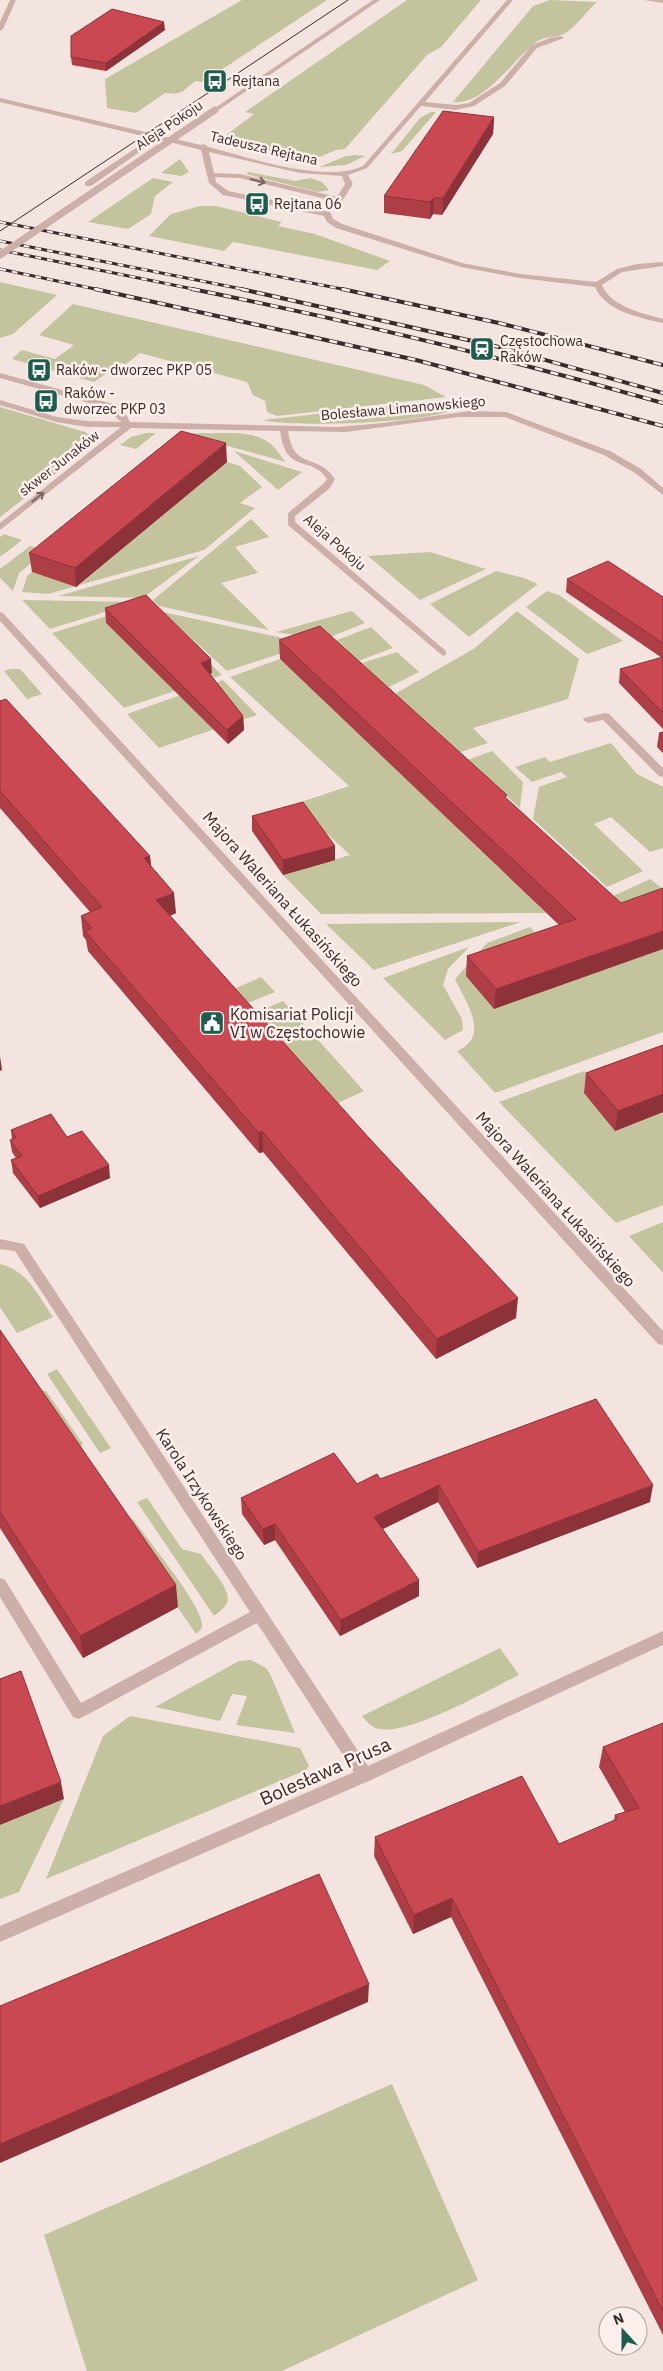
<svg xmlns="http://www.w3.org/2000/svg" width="663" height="2371" font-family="'IBM Plex Sans',sans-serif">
<rect width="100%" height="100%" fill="#f4e4df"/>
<!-- green -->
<path fill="#c3c49e" d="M242 0H327L203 82 196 81C184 88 185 96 165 93L136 113 107 108 105 79Z
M407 0H481L441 47 427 55 345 149 336 150 310 161 262 150 257 143 225 136 254 114 245 112Z
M550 0 597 2C587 11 578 24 567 32 558 39 544 35 535 43 512 61 484 106 453 102L533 6Z
M431 112H436L402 151 391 154 420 118Z
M356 155 365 156 346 165 319 167 346 156Z
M180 159 189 172 181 176 161 173Z
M249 172 295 181 311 178 322 182 329 190 318 192 246 174Z
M153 178 173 182 155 196 151 214 128 229 88 222Z
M200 206H216L282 222 278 226 315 234 390 261 377 270 233 242 224 251 149 236 171 214Z
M0 282 57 295 13 334 0 338Z
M73 304 424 385 446 397 277 416 267 412 265 401 253 395 247 382 140 353 126 364 121 363 94 382 12 359 22 350 55 359 74 345 39 335Z
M445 400 452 401 458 407C441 423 289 428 263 420Z
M0 407 85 432 93 439 89 448 0 517Z
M146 433H156L136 449 120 445 131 437Z
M203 433C223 434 251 430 268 442 276 447 280 456 286 462L184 434Z
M234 451 302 472 278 490Z
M227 462 240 466 262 487 240 503 255 508 204 550 48 594 22 592 27 576 32 572 77 587Z
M251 519 269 537 235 547 258 573 221 583 269 630 159 606 153 600Z
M4 534 22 540 0 557V537Z
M30 546 46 551 19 573 13 591 0 578V569Z
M430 552 486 569 420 600 368 556Z
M199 556 143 598 58 596Z
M496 571 524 578 538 584 469 637 430 604Z
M547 591 559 595 623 641 587 654 526 607Z
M22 600 137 602 50 629Z
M146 604 171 687 212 673 195 657 201 655 222 675 124 708 52 633Z
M352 611 365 623 330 637 312 638 276 632Z
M517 611 579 659 568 699 473 728 488 743 458 753 395 694 475 648Z
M163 612 310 644 227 671Z
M371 627 393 648 358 661 337 640Z
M397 652 419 672 387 688 362 663Z
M280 659 463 831 461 832 546 913 321 914 283 875 350 855 295 804 349 786 230 677Z
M11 669H20L42 694 27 699 4 671Z
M223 680 257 715 159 748 127 714Z
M611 743 637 774 663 787V848L650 852 611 817 594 824 643 871 607 887 533 819 539 787 567 777 561 772 532 782 515 767 545 757 550 762Z
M492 751 523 782 520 808 467 760Z
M650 879 663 889 632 918 611 897Z
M521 922 374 970 326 924Z
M530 927 548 947 663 949V1032L495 1093 457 1051C491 1036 466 1003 455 979L487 943Z
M469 947 448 969 443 985 462 1019 463 1030 445 1040 383 978Z
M261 977 275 992 236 1008 223 994Z
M283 1001 364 1091 325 1109 244 1018Z
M584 1071 599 1087 615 1131 663 1112V1205L616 1223 499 1102Z
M663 1222V1273L629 1236Z
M0 1264C28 1271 37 1294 53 1317L17 1333 0 1307Z
M57 1369 111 1448 100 1453 47 1374Z
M28 1388 46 1391 83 1444 74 1457Z
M147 1498 182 1549 201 1554C207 1563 228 1587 228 1598 228 1606 220 1611 214 1616L137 1502Z
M116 1518 133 1519C147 1539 201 1604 202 1624 203 1629 199 1631 196 1634Z
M500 1648 519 1675C488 1690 411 1735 380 1729 372 1728 367 1722 362 1716Z
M251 1660 266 1668 271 1676 295 1733 236 1725 247 1696 232 1694 220 1721 155 1707 239 1661Z
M130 1716 300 1748 309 1766 306 1770 46 1879 103 1736Z
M64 1799 19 1892 0 1899V1825Z
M392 2084 478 2280 282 2371H87L44 2235Z"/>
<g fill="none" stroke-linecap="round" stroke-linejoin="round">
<!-- minor -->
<path fill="#cdafaa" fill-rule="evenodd" d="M10 0H16L3 29 0 31V22Z
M373 0H380L217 111 212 110Z
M507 0H513L425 102 456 105 469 103 500 83 532 45 550 38 561 36 564 38 537 48 505 86 474 106 456 110 421 106 367 168 348 175 353 184 338 207 331 205 334 201 240 178 215 177 216 182 228 191 330 212 333 219 342 224 462 263 520 274 596 282 617 269 637 264 663 262V266L622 272 602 285C611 307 642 313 663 319V323C640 318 605 311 595 287L520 278 461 267 336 228 327 222 324 216 223 195 209 183 201 150 158 139 91 186H85V182L151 138 0 102V98L201 145 204 144 208 147C249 157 324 184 363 166ZM209 152 300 173 342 176 345 184 337 197 240 174 214 173Z
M644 0H663V3Z
M0 373 113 404 127 416 130 422 337 427 383 423 470 411 506 412 610 451 641 469 663 488V495L635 473 604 455 505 417H458L346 432 288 431C294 472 318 452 335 479L330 488 295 516V522L446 651V655L443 656 288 525V513L323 484 327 479C311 454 286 476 280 431L131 428 0 530V523L121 427H87L56 422 0 405V400L57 417 87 421 121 422 107 408 0 378Z
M0 612 3 613 663 1331V1345L658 1344 0 621Z
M605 713 609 714 663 768V777L659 776 603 720 588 723 583 720 584 718Z
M0 1239 24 1244 368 1766 663 1631V1645L371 1780 0 1942V1926L354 1772 257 1623 83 1717 78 1719 73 1717 0 1597V1578L5 1580 81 1703 250 1612 15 1251 0 1249Z"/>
<!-- tram -->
<path stroke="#3a2a2a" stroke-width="1" d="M0 231 348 0"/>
<defs>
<path id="rail-far1" d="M0 222 347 290
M0 241 247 290
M0 250 198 290
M0 269 100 290"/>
<path id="rail" d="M95 289 416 360 663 426
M192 289C351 321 508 359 663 403
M241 289 499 347 663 393
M342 289 499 323 663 365"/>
</defs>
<!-- rail-far1 casing -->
<use href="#rail-far1" stroke="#3a2a2a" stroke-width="3"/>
<!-- rail casing -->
<use href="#rail" stroke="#3a2a2a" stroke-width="4"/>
<!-- rail-far1 -->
<use href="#rail-far1" stroke="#fbefec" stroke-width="2" stroke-dasharray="6" stroke-linecap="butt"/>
<!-- rail -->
<use href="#rail" stroke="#fbefec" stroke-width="2.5" stroke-dasharray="8" stroke-linecap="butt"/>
<!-- minor-bridge -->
<path stroke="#cdafaa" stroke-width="7" d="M0 255 215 110"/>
</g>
<!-- wall -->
<path fill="#ad3e46" d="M165 30 106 71 72 65 71 57Z
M494 117 493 134 442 215 433 214 430 219 384 213V196Z
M227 462 76 587 32 572 29 553Z
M567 579 663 597V729L619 683 620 669 662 658 566 592Z
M105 608 212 673 210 674 243 716 244 730 228 744 106 623Z
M279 640 621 903 494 1009 466 976 467 956 559 925 280 659Z
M0 701 150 856 151 867 176 913 170 916 516 1318 436 1359 263 1152 259 1153 88 951 86 940 83 936 81 916 90 912 0 808Z
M663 732V753L657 747 659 733Z
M252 816 335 846V860L283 875 252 831Z
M663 1045V1112L615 1131 584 1093 586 1073Z
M11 1130 67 1137 110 1178 40 1208 13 1173 11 1160 16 1158 12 1152 10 1140 12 1139Z
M0 1330 178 1607 83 1658 0 1528Z
M380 1479 650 1502 477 1568 438 1502 382 1529 419 1596 340 1636 275 1540 264 1545 242 1514 241 1498 357 1484Z
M663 1723V2335L451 1917 413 1934 374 1856 375 1837 559 1844 614 1821 615 1815 625 1812 599 1767 603 1747Z"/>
<!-- shaded-wall -->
<path fill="#8d3239" d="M164 22 165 30 106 71V63Z
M494 117 493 134 442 215 443 198Z
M434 198 433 214 430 219V202Z
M226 443 227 462 76 587 75 568Z
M211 659 212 673 202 677 201 663Z
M243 716 244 730 228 744 227 730Z
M335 846V860L283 875V860Z
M150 856 152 876 144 858Z
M174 893 176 913 157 921 156 900Z
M663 931V949L494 1009 496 989Z
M0 1056 2 1070 0 1071Z
M663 1094V1112L615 1131 618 1111Z
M262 1131 263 1152 259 1153V1133Z
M109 1165 110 1178 40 1208 38 1196Z
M518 1298 516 1318 436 1359 437 1339Z
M439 1485 438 1502 373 1534 374 1517Z
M653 1485 650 1502 477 1568 478 1552Z
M275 1524V1540L264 1545 263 1529Z
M419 1580V1596L340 1636 341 1620Z
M176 1585 178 1607 83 1658 80 1636Z
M61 1782 64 1799 0 1825V1806Z
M452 1898 451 1917 413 1934 414 1915Z
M369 1984 368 2002 0 2163V2144Z"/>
<!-- building -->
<path fill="#c94851" stroke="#8d3239" d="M112 9 164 22 106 63 71 57V36Z
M443 111 494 117 443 198H434L430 202 384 196Z
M181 431 226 443 75 568 29 553Z
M608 561 663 597V643L567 579Z
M146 595 211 659 201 663 243 716 227 730 105 608Z
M320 626 507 795 505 797 621 903 663 888V931L496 989 467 956 576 919 279 640Z
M663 657V713L620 669Z
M6 699 150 856 144 858 174 893 156 900 369 1138 518 1298 437 1339 262 1131 259 1133 85 931 92 928 81 916 102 907 0 791V701Z
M663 732V737L659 733Z
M303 802 335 846 283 860 252 816Z
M663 1045V1094L618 1111 586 1073Z
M51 1114 67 1137 82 1131 109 1165 38 1196 11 1160 22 1156 10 1140 16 1137 11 1130Z
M0 1330 176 1585 80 1636 0 1512Z
M596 1399 653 1485 478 1552 439 1485 374 1517 419 1580 341 1620 275 1524 263 1529 241 1498 334 1453 357 1484 377 1474 380 1479Z
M21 1671 61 1782 0 1806V1679Z
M663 1723V2311L452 1898 414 1915 375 1837 522 1776 559 1844 617 1819 615 1815 639 1808 603 1747Z
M319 1874 369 1984 0 2144V2006Z"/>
<!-- one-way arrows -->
<defs><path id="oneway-shaft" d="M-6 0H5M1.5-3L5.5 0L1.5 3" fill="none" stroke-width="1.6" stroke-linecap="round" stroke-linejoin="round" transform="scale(1.25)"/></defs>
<g stroke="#7c6664">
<use href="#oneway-shaft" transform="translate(258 181) rotate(13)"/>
<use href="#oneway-shaft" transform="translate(38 497) rotate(-39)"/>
</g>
<!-- icons -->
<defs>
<symbol id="bus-square" viewBox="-11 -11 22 22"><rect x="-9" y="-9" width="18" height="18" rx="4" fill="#1e5d4d" stroke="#fbefec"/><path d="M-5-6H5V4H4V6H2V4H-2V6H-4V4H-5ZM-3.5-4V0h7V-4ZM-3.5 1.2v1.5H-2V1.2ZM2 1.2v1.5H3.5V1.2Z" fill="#fff"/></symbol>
<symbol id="station-square" viewBox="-11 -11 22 22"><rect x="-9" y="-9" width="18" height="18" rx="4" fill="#1e5d4d" stroke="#fbefec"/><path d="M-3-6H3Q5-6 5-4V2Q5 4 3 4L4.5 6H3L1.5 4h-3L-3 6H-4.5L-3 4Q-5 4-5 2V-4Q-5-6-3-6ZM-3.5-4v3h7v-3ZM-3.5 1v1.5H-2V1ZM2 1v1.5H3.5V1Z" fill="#fff"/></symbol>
<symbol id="civic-square" viewBox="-11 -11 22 22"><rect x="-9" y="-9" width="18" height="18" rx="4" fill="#1e5d4d" stroke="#fbefec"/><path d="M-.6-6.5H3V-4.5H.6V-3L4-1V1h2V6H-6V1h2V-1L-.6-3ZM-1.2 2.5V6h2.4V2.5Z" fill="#fff"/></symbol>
</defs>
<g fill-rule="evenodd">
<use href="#bus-square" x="201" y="67" width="28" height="28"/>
<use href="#bus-square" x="243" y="190" width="28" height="28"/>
<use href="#station-square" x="468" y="335" width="28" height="28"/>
<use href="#bus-square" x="25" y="356" width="28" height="28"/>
<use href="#bus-square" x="32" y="387" width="28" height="28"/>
<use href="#civic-square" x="198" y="1009" width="28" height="28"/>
</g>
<g text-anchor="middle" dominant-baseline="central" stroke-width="5" stroke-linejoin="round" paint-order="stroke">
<!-- far-poi labels -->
<g font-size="14" fill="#3a2a2a" stroke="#fbefec" text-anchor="start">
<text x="232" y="81">Rejtana</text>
<text x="274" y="204">Rejtana 06</text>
<text x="500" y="341">Częstochowa<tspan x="500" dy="16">Raków</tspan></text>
<text x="56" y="370">Raków - dworzec PKP 05</text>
<text x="64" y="393">Raków -<tspan x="64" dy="16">dworzec PKP 03</tspan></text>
</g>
<!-- far-street labels -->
<g font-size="14" fill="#3a2a2a" stroke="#fbefec">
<text transform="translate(169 125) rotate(-34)">Aleja Pokoju</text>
<text transform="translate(264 148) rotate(13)">Tadeusza Rejtana</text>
<text transform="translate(403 408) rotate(-5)">Bolesława Limanowskiego</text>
<text transform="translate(59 463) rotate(-38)">skwer Junaków</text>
<text transform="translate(335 542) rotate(41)">Aleja Pokoju</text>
</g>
<!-- street labels -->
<g font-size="16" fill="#3a2a2a" stroke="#fbefec">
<text transform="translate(283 899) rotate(48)">Majora Waleriana Łukasińskiego</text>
<text transform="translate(556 1199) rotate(48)">Majora Waleriana Łukasińskiego</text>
<text transform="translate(202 1494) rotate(57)">Karola Irzykowskiego</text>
</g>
<!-- poi labels -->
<g font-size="16" fill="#3a2a2a" stroke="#fbefec" text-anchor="start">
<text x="230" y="1014">Komisariat Policji<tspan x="230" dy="18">VI w Częstochowie</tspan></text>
</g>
<!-- near-street labels -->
<g font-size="19" fill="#3a2a2a" stroke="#fbefec">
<text transform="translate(325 1771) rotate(-24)">Bolesława Prusa</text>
</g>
</g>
<!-- north arrow -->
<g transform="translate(623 2331) rotate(339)"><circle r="24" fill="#fbefec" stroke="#aea09e"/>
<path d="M0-4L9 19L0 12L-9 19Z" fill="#1e5d4d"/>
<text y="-8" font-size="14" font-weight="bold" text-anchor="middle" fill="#3a2a2a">N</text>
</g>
</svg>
